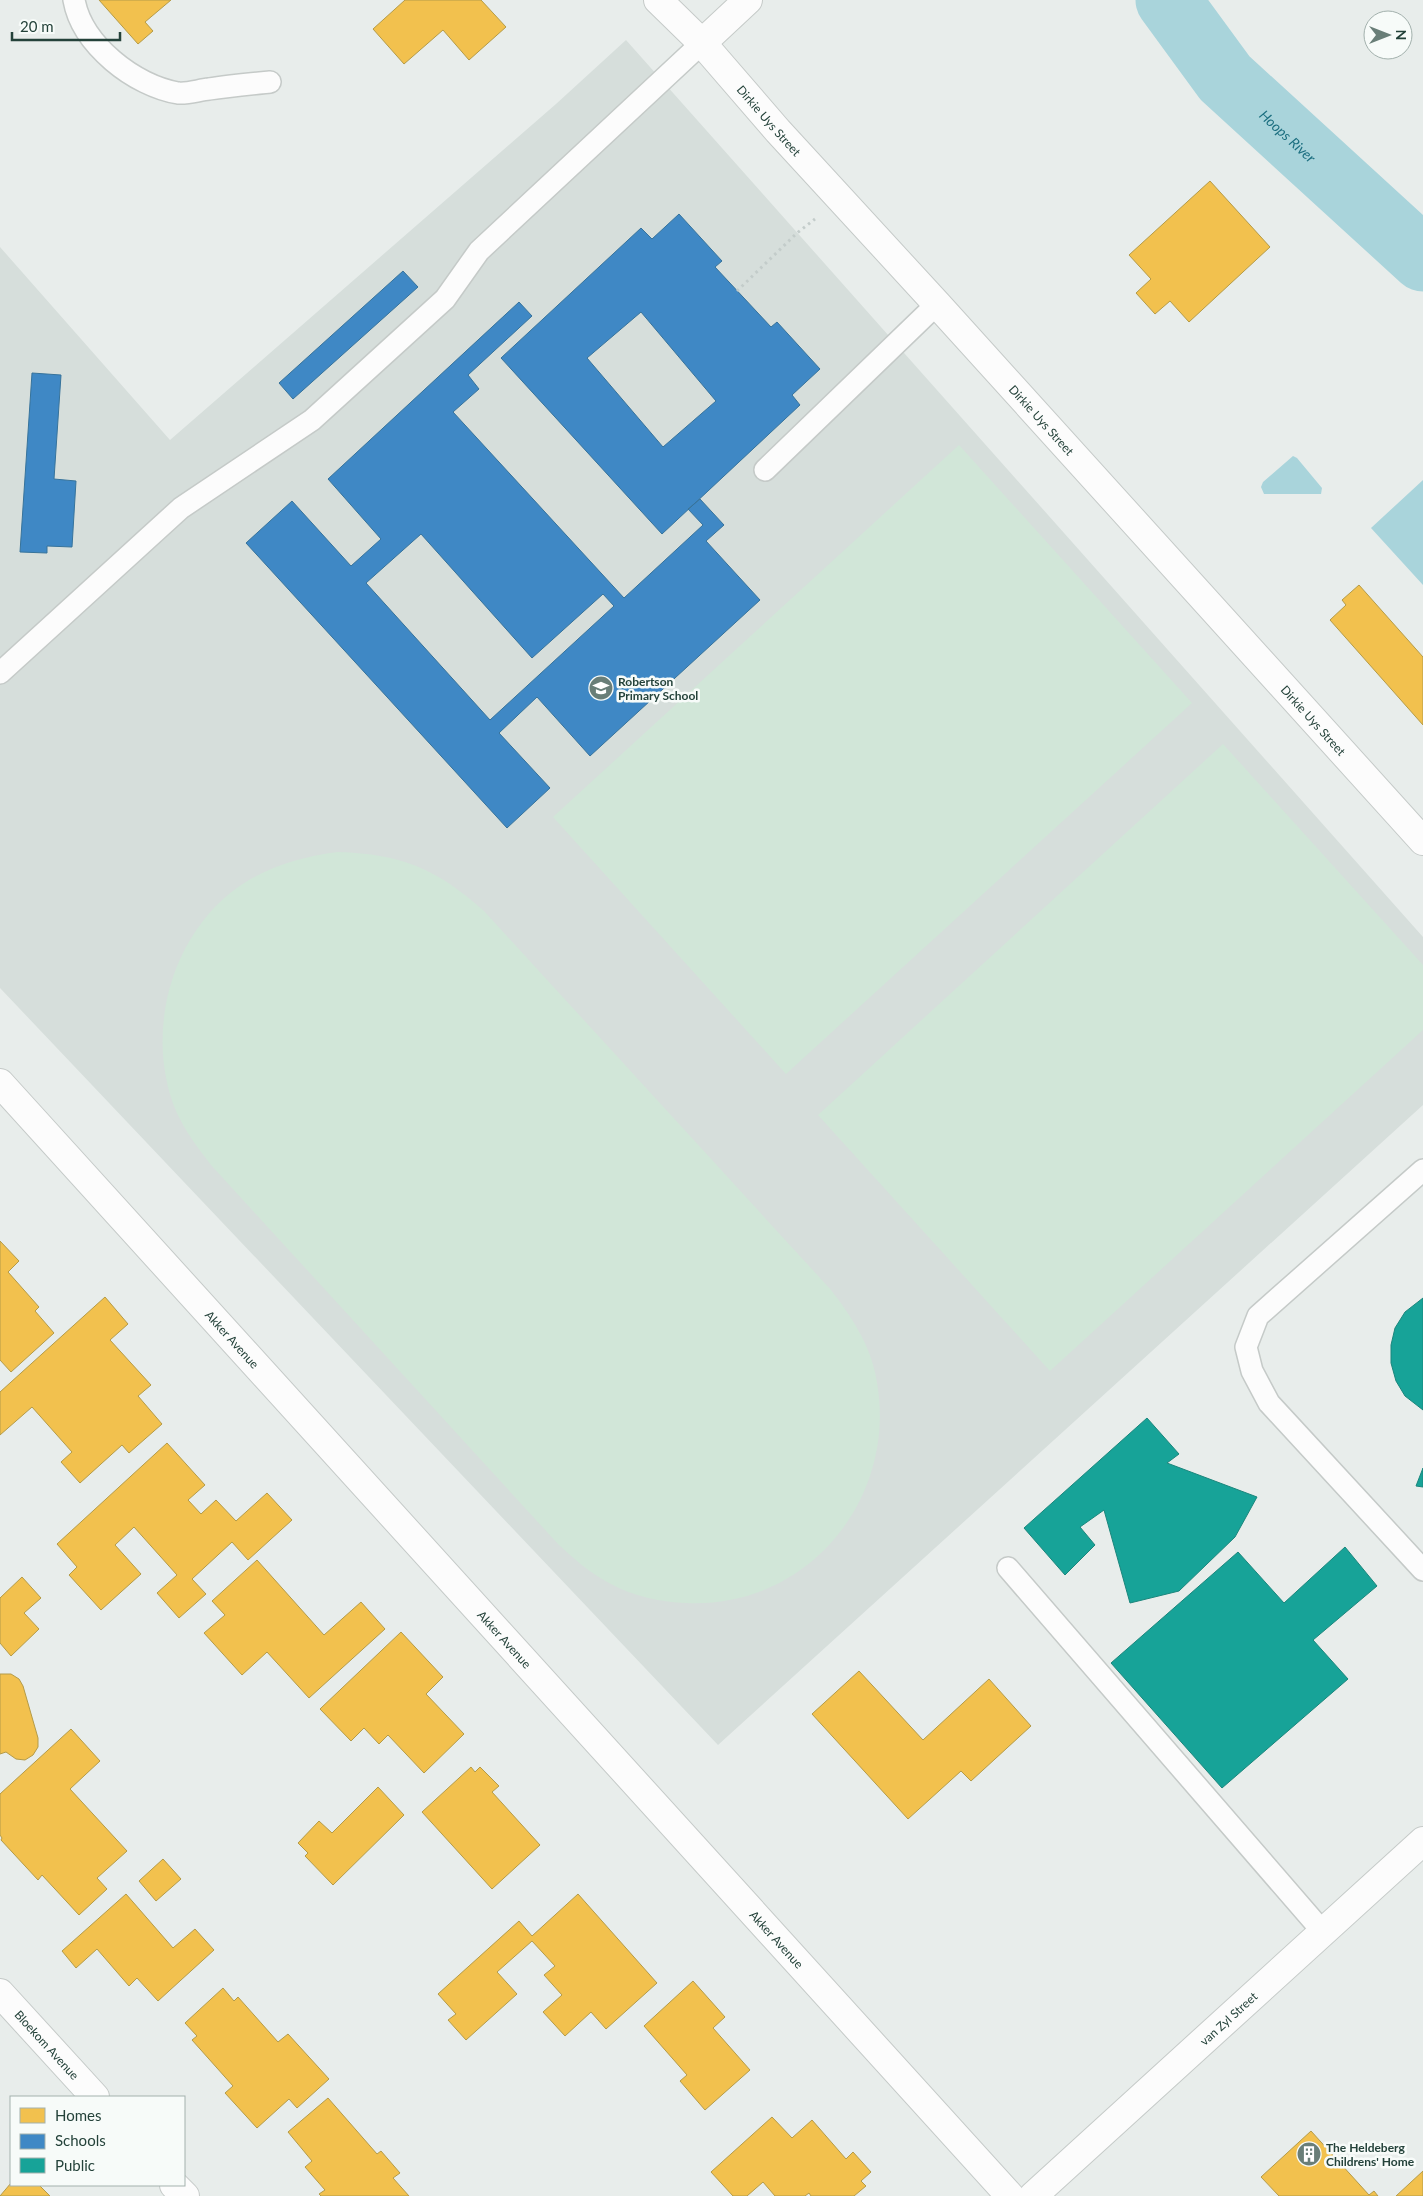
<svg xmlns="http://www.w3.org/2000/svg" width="1423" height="2196" font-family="Lato,sans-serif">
<rect width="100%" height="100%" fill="#e8edeb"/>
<!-- built -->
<path fill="#d6dedb" d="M626 40 1423 937V1105L718 1745 0 988V247L170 440 556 104Z"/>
<!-- green -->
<path fill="#d1e6d8" d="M959 445 1192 703 786 1074 553 817Z
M1223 744 1423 965V1030L1050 1371 818 1115Z
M338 852C402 854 437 869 484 911L831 1290C851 1316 870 1344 876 1377 900 1496 809 1609 686 1603 660 1602 632 1596 609 1583 590 1573 574 1559 558 1544L211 1165C198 1148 185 1131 176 1111 143 1031 172 926 249 880 277 864 306 856 338 852Z"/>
<!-- water -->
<path fill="#a9d4db" d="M1293 456 1297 458 1322 488 1321 494H1264L1261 487 1263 482Z
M1423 480V585L1371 528Z"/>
<!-- homes -->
<path fill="#f2c14e" stroke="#b49b48" d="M99 0H171L145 22 153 31 138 44Z
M405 0H481L506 27 469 60 443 30 404 64 373 29Z
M1210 181 1270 247 1189 322 1170 301 1155 314 1136 293 1151 279 1129 255Z
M1359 585 1423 657V725L1330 620 1346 605 1342 600Z
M0 1241 19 1261 8 1272 39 1307 35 1311 54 1333 11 1372 0 1360Z
M105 1297 128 1324 110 1340 151 1385 138 1396 162 1424 129 1453 122 1445 80 1483 61 1462 72 1452 32 1407 0 1435V1392Z
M167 1443 205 1485 188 1500 201 1514 216 1500 236 1521 267 1493 292 1520 248 1560 232 1542 192 1579 206 1594 179 1618 157 1593 177 1575 134 1527 115 1545 141 1574 101 1610 69 1575 77 1567 57 1544Z
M257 1560 324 1635 361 1602 385 1629 309 1698 267 1652 242 1675 204 1633 225 1615 212 1601Z
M22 1577 41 1598 24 1613 39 1629 11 1656 0 1643V1598Z
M401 1632 443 1677 426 1694 464 1734 424 1773 388 1735 379 1744 364 1728 351 1741 320 1709Z
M859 1671 923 1740 989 1679 1031 1726 971 1781 961 1771 908 1819 812 1714Z
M0 1674H11L19 1679 23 1686 38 1738V1747L33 1755 25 1760 16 1759 6 1752 0 1754Z
M71 1729 100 1761 70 1789 127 1851 97 1878 107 1889 79 1915 42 1875 38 1880 1 1840 2 1838 0 1835V1794Z
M471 1767 475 1772 480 1767 499 1786 492 1792 540 1845 492 1889 422 1812Z
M378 1787 404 1815 333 1885 305 1856 308 1853 298 1843 319 1821 332 1833Z
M163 1859 181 1879 156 1901 139 1881Z
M126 1894 173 1948 195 1929 214 1950 158 2001 137 1978 129 1986 97 1949 76 1968 62 1951Z
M578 1894 657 1983 606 2029 591 2012 565 2036 543 2012 562 1995 544 1975 555 1966 532 1941 497 1972 517 1994 466 2040 448 2020 456 2014 438 1994 519 1921 532 1936Z
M693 1981 725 2017 713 2028 750 2070 705 2110 680 2081 687 2075 644 2026Z
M223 1988 234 2001 238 1997 278 2042 288 2034 329 2079 297 2108 289 2099 257 2128 225 2093 233 2086 192 2040 197 2036 185 2023Z
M328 2098 377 2154 381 2151 400 2173 393 2178 409 2196H321L319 2194 325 2190 305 2167 312 2161 288 2132Z
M772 2117 792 2138 812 2120 846 2159 853 2152 871 2172 861 2181 866 2186 854 2196H811L809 2193 805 2196H775L763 2182 747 2196H733L711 2172Z
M1311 2131 1369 2195 1374 2191 1378 2196H1279L1261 2177Z
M1423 2171V2196H1396Z
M11 2183V2185H39L50 2196H0Z"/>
<!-- schools -->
<path fill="#3f88c5" stroke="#37739b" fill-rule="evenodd" d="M679 214 722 261 715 267 771 327 777 322 820 369 792 395 800 405 662 534 501 358 641 228 652 239ZM641 312 716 401 663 447 587 358Z
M403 271 418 287 293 399 279 383Z
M519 302 532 316 468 375 479 389 453 412 624 598 703 525 688 509 700 499 724 525 706 541 760 600 590 756 537 697 499 733 550 788 507 828 246 543 292 501 351 566 381 539 328 479ZM421 534 532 658 603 594 614 606 490 720 366 583Z
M32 373 61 375 54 479 76 481 72 547 47 546V553L20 552Z"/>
<!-- public -->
<path fill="#17a398" stroke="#1b867c" d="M1423 1298V1410L1405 1396 1396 1381 1391 1363V1345L1395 1328 1405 1312Z
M1147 1418 1179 1454 1167 1463 1257 1497 1235 1537 1179 1591 1130 1603 1104 1510 1080 1527 1095 1545 1065 1575 1024 1528Z
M1423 1468V1487L1416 1486Z
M1345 1547 1377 1586 1313 1640 1348 1679 1222 1788 1111 1663 1238 1552 1284 1603Z"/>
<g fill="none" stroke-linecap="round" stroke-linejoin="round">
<!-- river -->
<path stroke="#a9d4db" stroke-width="65" id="s1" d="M1168 0 1225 78 1423 259"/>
<defs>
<path id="service" d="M74 0C82 45 135 86 178 93 188 94 199 90 209 89 229 86 250 84 270 82
M765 470 937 304
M0 673 181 508 312 420 445 299 479 251 702 43
M1423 1170 1258 1316 1246 1347 1252 1371 1269 1403 1423 1570
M1008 1568 1323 1932"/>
<g id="minor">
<path id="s2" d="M658 0 702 43 778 131 937 304 1423 841"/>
<path d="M702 43 748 0"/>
<path id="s3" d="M0 1083 1010 2196"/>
<path id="s4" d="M0 1993 95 2097"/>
<path d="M174 2185 185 2196"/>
<path id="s5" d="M1033 2196 1423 1841"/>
</g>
</defs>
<!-- service casing -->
<use href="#service" stroke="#c5cac8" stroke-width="24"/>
<!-- minor casing -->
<use href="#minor" stroke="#c5cac8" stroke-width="30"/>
<!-- path -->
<path stroke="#c3ccca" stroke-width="3" stroke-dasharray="2.5 4" stroke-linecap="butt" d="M737 291 797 233 815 219"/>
<!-- service -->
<use href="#service" stroke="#fcfcfc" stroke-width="21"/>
<!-- minor -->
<use href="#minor" stroke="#fcfcfc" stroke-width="28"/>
</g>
<!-- icons -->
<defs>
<symbol id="school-disc" viewBox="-11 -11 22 22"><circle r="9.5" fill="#697e78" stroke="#f7fbf9"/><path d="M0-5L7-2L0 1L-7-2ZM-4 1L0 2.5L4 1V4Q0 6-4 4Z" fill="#fff"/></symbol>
<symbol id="building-disc" viewBox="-11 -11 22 22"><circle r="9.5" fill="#697e78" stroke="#f7fbf9"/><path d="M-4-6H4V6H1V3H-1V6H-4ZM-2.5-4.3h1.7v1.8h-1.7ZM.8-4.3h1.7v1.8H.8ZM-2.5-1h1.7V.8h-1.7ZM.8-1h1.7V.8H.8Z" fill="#fff"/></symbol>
</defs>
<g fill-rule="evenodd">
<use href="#school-disc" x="587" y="674" width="28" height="28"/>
<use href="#building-disc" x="1295" y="2140" width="28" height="28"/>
</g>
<g text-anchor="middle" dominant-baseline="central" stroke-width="5" stroke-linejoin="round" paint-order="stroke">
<!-- street labels -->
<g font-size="12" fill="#24423a" stroke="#f7fbf9">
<text stroke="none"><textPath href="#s2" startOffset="164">Dirkie Uys Street</textPath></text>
<text stroke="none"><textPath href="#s2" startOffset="569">Dirkie Uys Street</textPath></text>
<text stroke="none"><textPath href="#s2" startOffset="974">Dirkie Uys Street</textPath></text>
<text stroke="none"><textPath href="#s3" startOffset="346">Akker Avenue</textPath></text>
<text stroke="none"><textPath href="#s3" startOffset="751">Akker Avenue</textPath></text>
<text stroke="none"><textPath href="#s3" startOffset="1156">Akker Avenue</textPath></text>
<text stroke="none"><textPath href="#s5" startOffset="264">van Zyl Street</textPath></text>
<text stroke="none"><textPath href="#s4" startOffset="70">Bloekom Avenue</textPath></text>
</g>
<!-- poi labels -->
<g font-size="12" font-weight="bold" fill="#24423a" stroke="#f7fbf9" text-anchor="start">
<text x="618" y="681">Robertson<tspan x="618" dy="14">Primary School</tspan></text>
<text x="1326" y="2147">The Heldeberg<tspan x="1326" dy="14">Childrens' Home</tspan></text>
</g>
<!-- water labels -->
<g font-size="14" font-style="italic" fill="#1c6f80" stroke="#f7fbf9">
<text stroke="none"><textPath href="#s1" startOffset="182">Hoops River</textPath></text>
</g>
</g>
<!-- legend -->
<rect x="10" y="2096" width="175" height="90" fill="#f7fbf9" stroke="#a3b1ad"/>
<rect x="20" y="2108" width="25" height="15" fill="#f2c14e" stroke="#a3b1ad"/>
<text x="55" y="2121" font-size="15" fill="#24423a">Homes</text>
<rect x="20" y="2134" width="25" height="15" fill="#3f88c5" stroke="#a3b1ad"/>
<text x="55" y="2146" font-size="15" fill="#24423a">Schools</text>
<rect x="20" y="2158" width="25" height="15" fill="#17a398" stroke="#a3b1ad"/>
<text x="55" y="2171" font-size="15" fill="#24423a">Public</text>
<!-- north arrow -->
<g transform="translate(1388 35) rotate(90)"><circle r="24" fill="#f7fbf9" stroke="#a3b1ad"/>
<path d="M0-4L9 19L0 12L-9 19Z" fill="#697e78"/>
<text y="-8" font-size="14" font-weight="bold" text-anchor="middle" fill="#24423a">N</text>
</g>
<!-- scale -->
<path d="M12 32v8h108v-8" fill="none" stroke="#24423a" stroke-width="2.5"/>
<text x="20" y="32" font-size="15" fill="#24423a" stroke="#f7fbf9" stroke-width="4" paint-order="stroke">20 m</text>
</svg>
